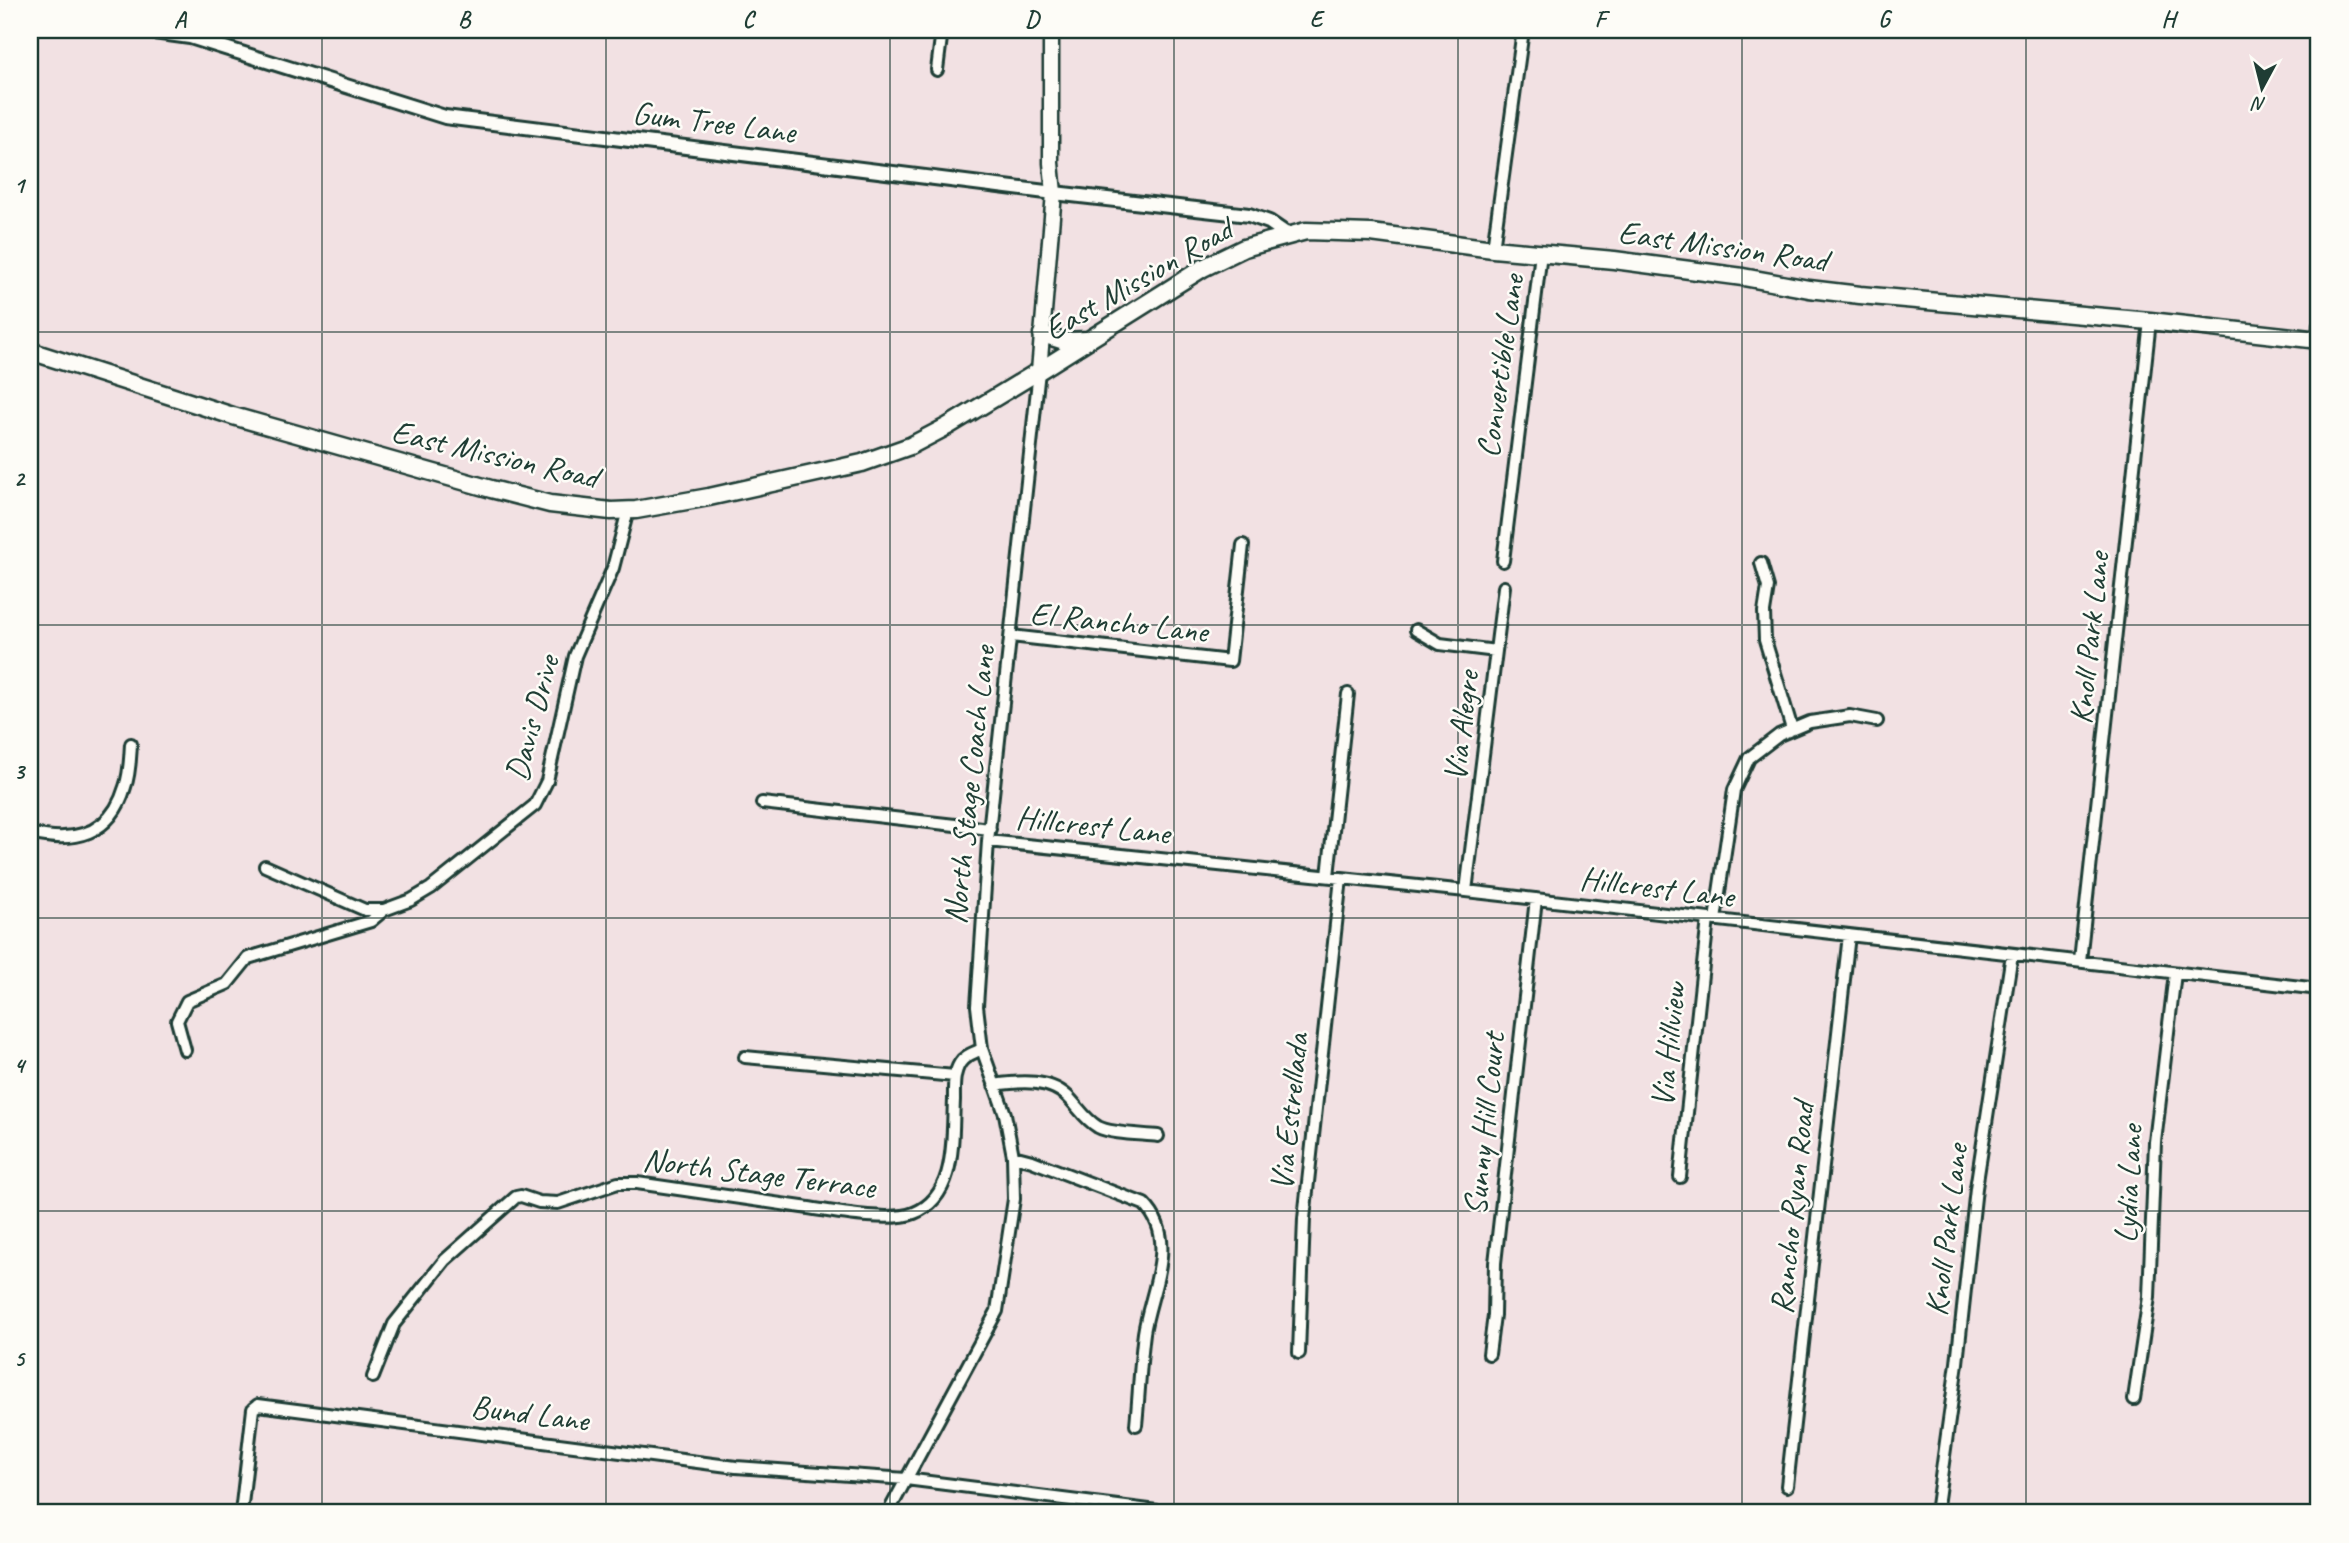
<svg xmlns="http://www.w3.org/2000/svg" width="2349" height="1543" font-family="Caveat,sans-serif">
<rect width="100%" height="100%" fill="#f2e1e3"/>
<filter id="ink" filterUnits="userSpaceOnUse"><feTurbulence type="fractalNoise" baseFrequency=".0143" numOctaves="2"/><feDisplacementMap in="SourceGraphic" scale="14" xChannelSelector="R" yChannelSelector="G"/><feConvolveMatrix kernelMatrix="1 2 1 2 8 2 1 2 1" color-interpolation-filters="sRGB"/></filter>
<g filter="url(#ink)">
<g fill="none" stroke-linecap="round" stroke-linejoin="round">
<defs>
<path id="minor" d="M937 70 942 30
M1493 249 1523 30
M2318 340 2319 324
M1503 561 1541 253
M1761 563 1768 587 1764 612 1765 640 1792 729
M1416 630 1440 644 1496 651
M1011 636 1230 661 1243 545
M762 803 990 829
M30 833C74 844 111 835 125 787 130 774 130 758 131 744
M988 841 1466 891 2319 989
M265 866 365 910H384L411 900 431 888 535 805 547 781 575 656 613 568 628 510
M1328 876 1348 694
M1466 891 1504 587
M1715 920 1734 790 1749 758 1779 735 1810 722 1850 716 1877 721
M2080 961 2150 321
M185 1050 177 1021 187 1001 227 984 248 958 371 921 384 910
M745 1057 955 1076
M994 1085C1020 1081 1052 1078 1071 1100 1080 1110 1086 1120 1098 1127 1111 1134 1142 1134 1158 1136
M1013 1156 1032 1161 1144 1204C1180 1240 1150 1291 1144 1333 1140 1364 1139 1395 1136 1425
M1680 1177 1708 919
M1299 1353 1304 1219 1341 878
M1489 1354 1494 1315 1495 1263 1536 899
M373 1377 394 1324 445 1260 516 1197 521 1196 539 1202 558 1203 618 1183H637C692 1191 747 1199 802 1207 829 1211 890 1223 914 1213 957 1196 952 1139 954 1100 954 1088 953 1074 960 1063 965 1055 974 1053 982 1049
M2134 1399 2149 1297 2155 1142 2175 973
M1787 1486 1849 935
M241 1513 253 1409 258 1405 736 1467 906 1479 1173 1513
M888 1513 997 1311 1014 1199 1013 1156 1005 1114 982 1049 977 1006 988 841 1039 371
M1936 1513 1957 1363 1976 1188 2012 954"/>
<path id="tertiary" d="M139 30 190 37 445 117 1054 193 1249 215 1269 222 1288 235"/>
<path id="secondary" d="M1039 371 1054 193 1051 163V30"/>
<path id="primary" d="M1042 334 1064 341 1086 340
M30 351 233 416 491 489 550 504 611 511 636 510 709 497 862 463 910 446 948 426 1039 371 1203 268 1244 248 1306 231 1371 233 1493 249 1614 260 1743 277 1809 289 1860 295 2150 321 2319 340"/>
</defs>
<!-- minor casing -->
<use href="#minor" stroke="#1f3d34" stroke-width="16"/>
<!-- tertiary casing -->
<use href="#tertiary" stroke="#1f3d34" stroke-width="18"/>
<!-- secondary casing -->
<use href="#secondary" stroke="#1f3d34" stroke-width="19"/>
<!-- primary casing -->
<use href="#primary" stroke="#1f3d34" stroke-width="21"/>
<!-- minor -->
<use href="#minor" stroke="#fdfcf7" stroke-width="10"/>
<!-- tertiary -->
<use href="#tertiary" stroke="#fdfcf7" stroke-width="12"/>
<!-- secondary -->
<use href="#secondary" stroke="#fdfcf7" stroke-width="14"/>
<!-- primary -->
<use href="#primary" stroke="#fdfcf7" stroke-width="16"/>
</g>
</g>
<!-- grid -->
<path fill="none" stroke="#1f3d34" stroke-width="2" stroke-opacity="0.55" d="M322 30V1513M606 30V1513M890 30V1513M1174 30V1513M1458 30V1513M1742 30V1513M2026 30V1513M30 332H2319M30 625H2319M30 918H2319M30 1211H2319"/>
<g text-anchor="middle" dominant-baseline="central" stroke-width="5" stroke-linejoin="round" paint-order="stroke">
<!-- street labels -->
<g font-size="33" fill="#1f3d34" stroke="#fdfcf7">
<text transform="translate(714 122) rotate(7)">Gum Tree Lane</text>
<text transform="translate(1723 246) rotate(8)">East Mission Road</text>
<text transform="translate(1138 279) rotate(-30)">East Mission Road</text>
<text transform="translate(1500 366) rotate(-82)">Convertible Lane</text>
<text transform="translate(495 454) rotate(13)">East Mission Road</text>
<text transform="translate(1119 622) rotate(6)">El Rancho Lane</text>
<text transform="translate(2089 638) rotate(-84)">Knoll Park Lane</text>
<text transform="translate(532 718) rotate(-75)">Davis Drive</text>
<text transform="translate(1461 726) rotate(-83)">Via Alegre</text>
<text transform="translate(969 785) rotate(-84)">North Stage Coach Lane</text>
<text transform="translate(1093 825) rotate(6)">Hillcrest Lane</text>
<text transform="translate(1657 887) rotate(7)">Hillcrest Lane</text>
<text transform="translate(1668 1045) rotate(-84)">Via Hillview</text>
<text transform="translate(1289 1112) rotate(-84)">Via Estrellada</text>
<text transform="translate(1484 1124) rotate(-84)">Sunny Hill Court</text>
<text transform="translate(759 1173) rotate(7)">North Stage Terrace</text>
<text transform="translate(2128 1184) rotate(-87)">Lydia Lane</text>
<text transform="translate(1792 1208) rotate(-84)">Rancho Ryan Road</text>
<text transform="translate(1946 1230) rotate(-83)">Knoll Park Lane</text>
<text transform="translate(530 1413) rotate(7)">Bund Lane</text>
</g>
</g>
<!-- margin -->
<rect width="2349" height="1543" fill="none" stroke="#fdfcf7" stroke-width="77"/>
<!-- north arrow -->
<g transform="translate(2262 88) rotate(187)" stroke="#fdfcf7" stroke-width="5" paint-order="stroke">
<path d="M0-5L12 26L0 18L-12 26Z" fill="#1f3d34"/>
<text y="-10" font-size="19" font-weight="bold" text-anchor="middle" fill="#1f3d34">N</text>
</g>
<rect x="38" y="38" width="2272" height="1466" fill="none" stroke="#1f3d34" stroke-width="2.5"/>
<g font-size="23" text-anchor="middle" font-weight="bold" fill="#1f3d34">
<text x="180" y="27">A</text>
<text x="464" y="27">B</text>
<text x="748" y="27">C</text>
<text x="1032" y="27">D</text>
<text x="1316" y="27">E</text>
<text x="1600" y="27">F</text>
<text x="1884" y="27">G</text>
<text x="2168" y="27">H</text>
<text x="19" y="193">1</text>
<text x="19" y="486">2</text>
<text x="19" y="779">3</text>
<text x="19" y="1073">4</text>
<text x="19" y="1366">5</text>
</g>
</svg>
